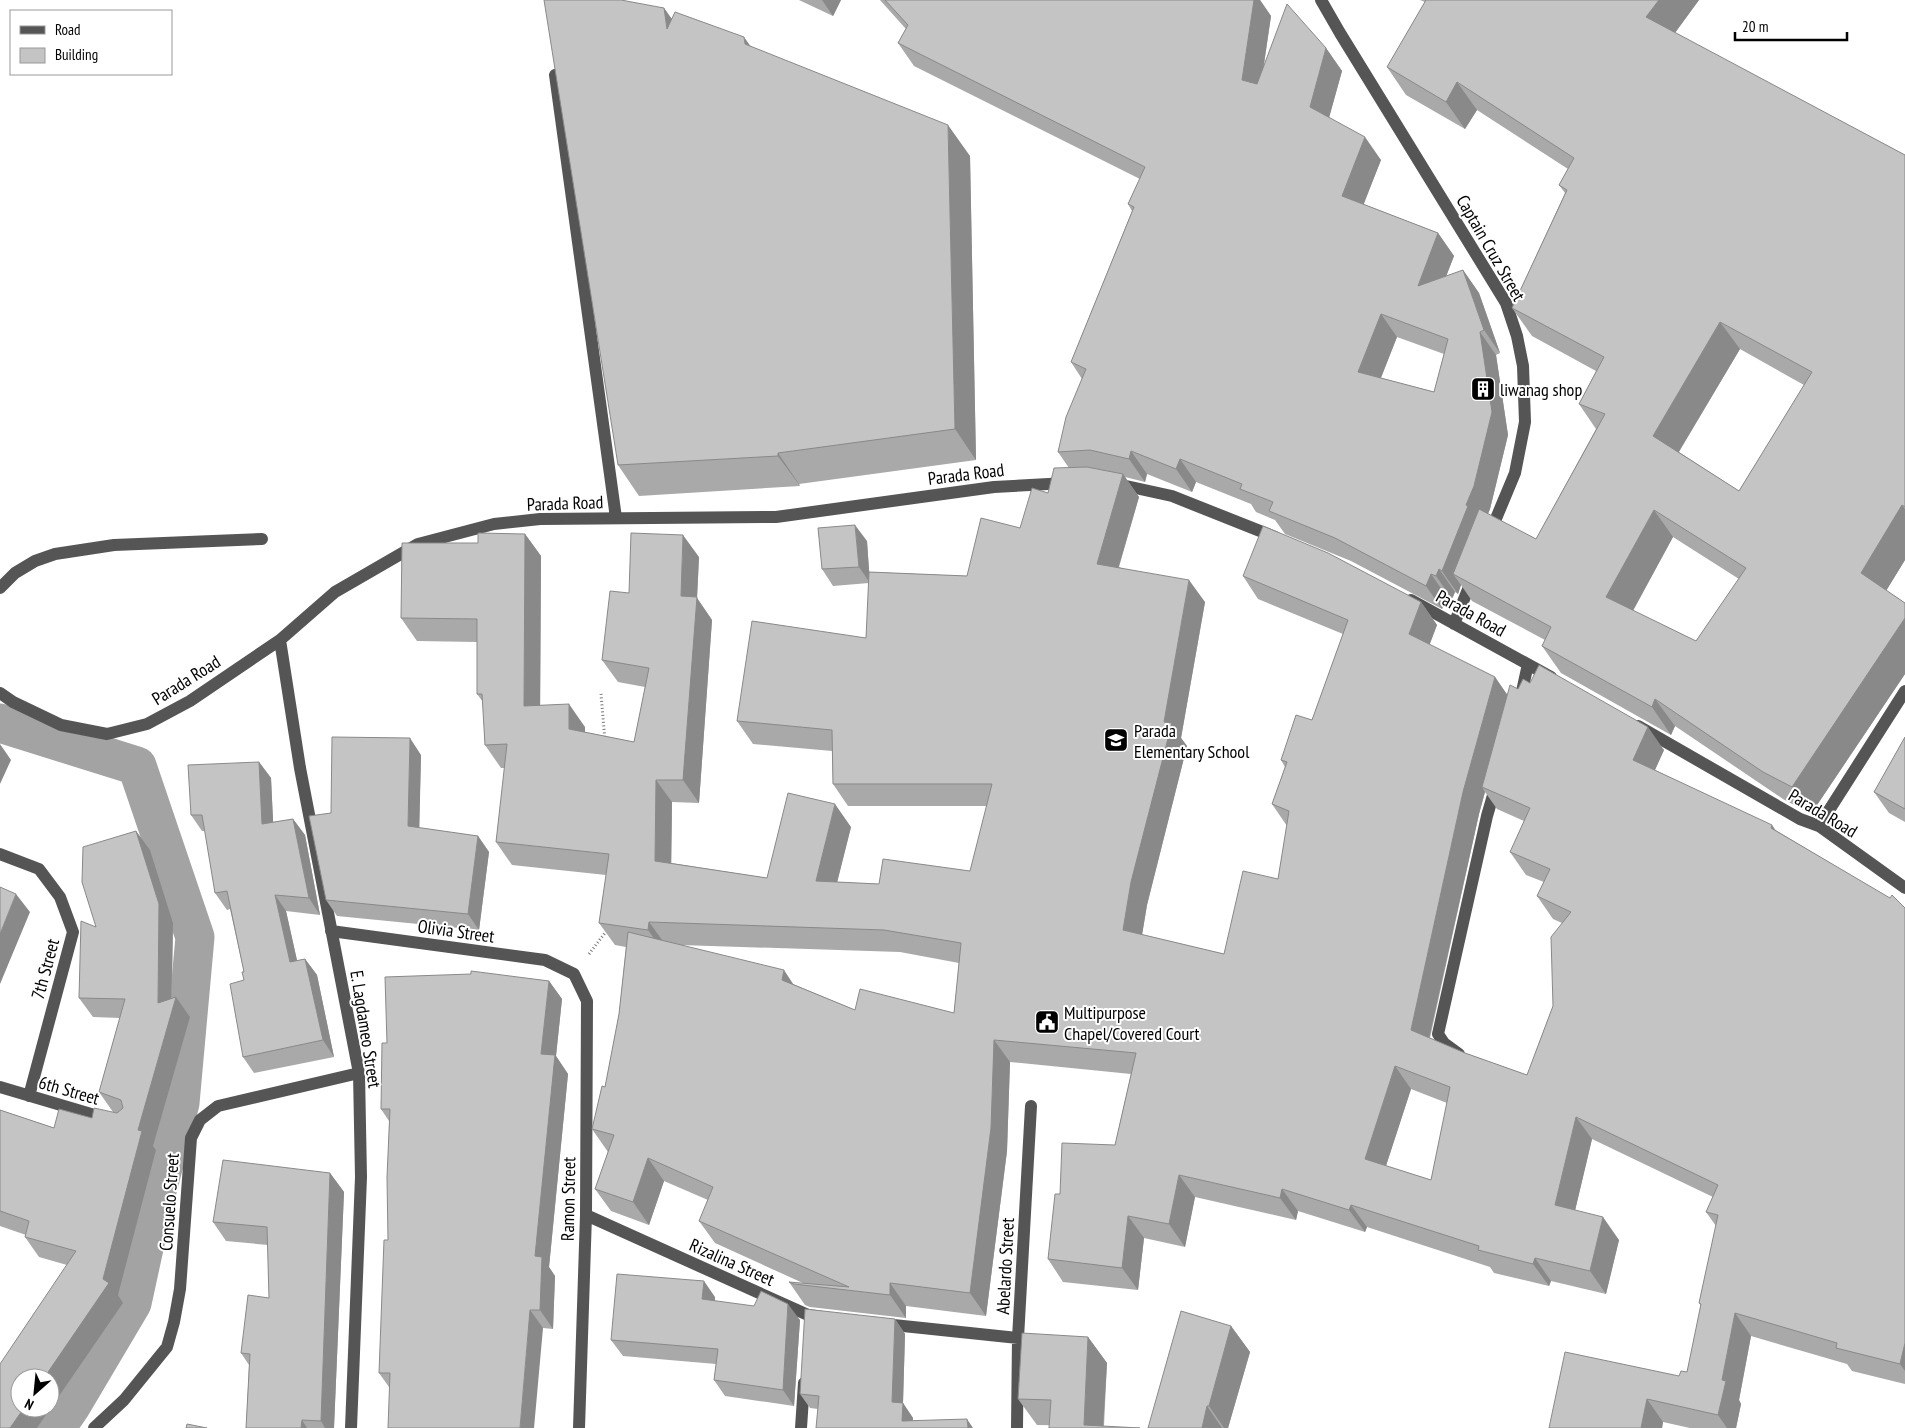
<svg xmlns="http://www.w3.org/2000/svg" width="1905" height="1428" font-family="'PT Sans Narrow',sans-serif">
<rect width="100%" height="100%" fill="#fff"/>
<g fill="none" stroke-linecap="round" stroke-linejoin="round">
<!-- canal -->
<path stroke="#a3a3a3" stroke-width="39" d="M0 723 137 766 195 937 180 1103 154 1202 132 1303 71 1406 56 1428"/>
<!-- path -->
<path stroke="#777" stroke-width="3" stroke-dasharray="1 2.5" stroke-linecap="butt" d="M601 694 605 741
M589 954 608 929"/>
<!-- minor -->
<path stroke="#555" stroke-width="12" d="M1321 0 1340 33 1506 303 1517 336 1523 366 1525 422 1515 473 1490 533
M555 75 616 518
M1117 484 1172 496 1275 537
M0 588 15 573 35 561 55 554 114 545 262 539
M1411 600 1551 677
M1454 624 1473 577
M280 640 300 768 359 1073 361 1177 351 1428
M0 693 13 702 61 725 107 734 147 724 190 701 280 640 335 592 418 544 494 524 540 519 776 517 994 487 1067 483
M1521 696 1528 664
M1638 726 1800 819 1819 826 1905 888
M1819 826 1905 691
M0 854 39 869 60 897 73 932 29 1096
M331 931 545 960 574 974 587 1001 586 1215 579 1428
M1459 1054 1444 1043 1438 1034 1487 816 1496 785
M0 1087 108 1119
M586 1215 808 1315 822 1317
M884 1324 1018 1338
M94 1428 124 1400 167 1347 174 1322 180 1289 191 1138 200 1120 218 1106 359 1073
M801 1428 804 1383
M1017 1428 1018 1338 1031 1106"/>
</g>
<!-- wall -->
<path fill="#a9a9a9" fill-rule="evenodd" d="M799 0H841L833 16Z
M880 0H1260L1271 16 1264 65 1326 48 1342 71 1329 117 1381 160 1363 204 1438 233 1454 256 1446 276 1463 270 1479 293 1500 353 1496 355 1508 435 1490 509 1488 514 1536 539 1596 429 1579 404 1596 371 1532 336 1512 308 1565 193 1559 185 1568 169 1477 110 1465 129 1406 95 1387 67 1425 2 1420 0H1699L1675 33 1905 155V560L1886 590 1905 603V674L1811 814 1783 799 1675 726 1671 735 1561 673 1542 646 1545 640 1472 601 1461 585 1458 594 1455 592 1452 599 1447 597 1442 609 1351 561 1285 534 1275 520 1256 512 1251 504 1196 482 1192 492 1147 474 1145 482 1125 477 1139 497 1119 567 1205 602 1181 738 1187 746 1147 905 1142 935 1224 954 1278 879 1287 826 1272 804 1285 767 1281 760 1312 720 1343 634 1258 599 1243 576 1421 602 1437 625 1429 645 1495 677 1507 695 1518 689 1664 750 1655 770 1777 831 1905 908V1384L1852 1371 1847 1364 1751 1336 1739 1400 1741 1404 1736 1428H1690L1663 1422 1662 1428H1549L1679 1376 1687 1372 1701 1306 1699 1303 1716 1226 1706 1212 1713 1197 1592 1139 1575 1210 1619 1240 1606 1294 1551 1281 1549 1286 1494 1273 1490 1267 1367 1227 1365 1232 1298 1211 1296 1220 1195 1197 1185 1247 1144 1238 1138 1290 1063 1282 1048 1259 1060 1194 1115 1145 1131 1074 1010 1062 1007 1151 986 1316 906 1306V1318L810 1307 805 1305 789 1282 805 1284 715 1243 699 1221 708 1200 664 1181 649 1225 611 1211 595 1189 608 1152 592 1129 605 1087 619 1014 626 947 615 945 599 923 606 875 512 865 496 842 505 768H501L485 745 483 702 477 694V642L417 641 401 618 478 543 525 534 541 556 540 705 585 727V732L634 742 645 687 618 682 602 660 629 593 699 557 697 598 712 620 699 803 672 802 671 863 767 878 851 827 837 882 879 884 970 871 987 806H848L833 784 832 751 753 744 737 721 866 638 869 583 833 586 822 569 867 541 869 572 967 576 1020 528 1069 468 1058 452 1082 379 1071 362 1132 211 1128 204 1140 179 914 66 898 43 906 29ZM1397 337 1444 354 1434 392 1381 378ZM1740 349 1804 385 1739 491 1679 452ZM1673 537 1739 579 1696 641 1633 611ZM1485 792 1497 809 1524 821 1510 852 1526 875 1544 882 1537 896 1553 919 1562 923 1553 1006 1527 1075 1465 1053 1430 1038 1479 814ZM680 945 900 952 959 963 954 1013 855 1010 793 984ZM1411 1089 1447 1103 1431 1180 1386 1166Z
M664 8 671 18 751 47 970 156 976 460 799 484 800 486 639 496 618 465Z
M1905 737V822L1889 813 1874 792Z
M421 755 419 828 478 836 489 852 479 930 337 916 326 900 331 813Z
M259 762 271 778 273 822 293 819 305 835 320 915 286 911 297 961 305 959 317 975 334 1057 254 1073 243 1057 244 972 230 909 227 910 215 893 205 831H202L191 815Z
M136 831 150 850 173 923 172 999 176 997 190 1017 153 1146 156 1150 118 1295 123 1303 37 1428H0L67 1265 39 1257 25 1237 26 1235 0 1226V1110L54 1128 92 1118 117 1113 113 1112 99 1092 120 1018 93 1017 79 998 96 927Z
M471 974 549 981 562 999 556 1056 568 1074 549 1267 555 1276 553 1329 543 1328 389 1387 379 1373 388 1240 389 1121 381 1109 387 1043Z
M330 1173 344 1192 334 1428H246L249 1365 241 1353 269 1298 268 1245 226 1241 213 1222Z
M715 1297V1301L800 1320 794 1406 725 1396 714 1380 716 1364 623 1356 611 1340Z
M895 1319 905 1334 903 1403 913 1418V1420L973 1428 810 1408 800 1394Z
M1231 1326 1250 1352 1228 1428H1148Z
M1088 1337 1107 1363 1104 1426 1037 1425 1018 1399Z"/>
<!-- shaded-wall -->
<path fill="#898989" d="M822 0H841L833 16Z
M1254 0H1260L1271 16 1258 103 1242 80Z
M1659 0H1699L1666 45 1646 17Z
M664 8 686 39 667 29Z
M744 37 766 68 745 44Z
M1326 48 1342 71 1326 129 1310 107Z
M1457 82 1477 110 1465 129 1446 102Z
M948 125 970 156 976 460 955 429Z
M1365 137 1381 160 1358 219 1342 196Z
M1438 233 1454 256 1434 308 1418 286Z
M1463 270 1479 293 1500 353 1484 330Z
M1381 314 1397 337 1374 395 1358 372Z
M1720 322 1740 349 1672 463 1653 436Z
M1480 332 1496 355 1508 435 1490 509 1482 527 1453 574 1461 585 1458 594 1442 571 1466 505Z
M1131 451 1147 474 1145 482 1129 459Z
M778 453 799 484 800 486 778 456Z
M1180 459 1196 482 1192 492 1176 469Z
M1123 474 1139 497 1113 586 1097 564Z
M1902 505 1905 509V560L1880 601 1861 573Z
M1654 510 1673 537 1625 625 1606 597Z
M855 525 867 541 870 583 859 567Z
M525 534 541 556 540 729 524 706Z
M683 535 699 557 697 598 712 620 699 803 683 780 681 596Z
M1439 569 1455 592 1452 599 1436 576Z
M1431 574 1447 597 1442 609 1426 586Z
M1189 580 1205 602 1181 738 1187 746 1147 905 1139 953 1123 930 1131 882 1164 722Z
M1421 602 1437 625 1425 657 1409 634Z
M1905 618V674L1811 814 1792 787Z
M1495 677 1511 700 1482 787 1485 792 1479 814 1426 1052 1411 1030 1463 792Z
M1655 699 1675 726 1671 735 1652 707Z
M569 704 585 727V752L569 729Z
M1648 727 1664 750 1649 783 1633 760Z
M410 738 421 755 419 843 408 826Z
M0 744 11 760 0 784Z
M259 762 271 778 274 840 262 824Z
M656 780 672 802 671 884 655 861Z
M835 804 851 827 832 903 816 881Z
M293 819 305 835 320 915 309 898Z
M1772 825 1788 848 1771 828Z
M136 831 150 850 173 923 171 1013 176 997 190 1017 153 1146 156 1150 118 1295 123 1303 37 1428H10L24 1408H50V1378H44L103 1279 138 1130 158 1003Z
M478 836 489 852 479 930 468 914Z
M16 894 30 912 0 984V934Z
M275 895 286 911 301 978 290 962Z
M649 922 665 944 664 953 648 930Z
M305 959 317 975 334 1057 323 1040Z
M784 970 799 993 782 980Z
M549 981 562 999 556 1056 568 1074 549 1267 555 1276 553 1329 540 1310 535 1256 541 1054Z
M994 1040 1010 1062 1007 1151 986 1316 970 1293Z
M1395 1066 1411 1089 1381 1181 1365 1159Z
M1576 1117 1592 1139 1571 1228 1555 1205Z
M648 1158 664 1181 649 1225 633 1202Z
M330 1173 344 1192 334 1428H325L321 1421Z
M1179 1175 1195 1197 1185 1247 1169 1224Z
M1282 1189 1298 1211 1296 1220 1280 1198Z
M1351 1205 1367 1227 1365 1232 1349 1210Z
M1128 1216 1144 1238 1138 1290 1122 1268Z
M1603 1217 1619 1240 1606 1294 1590 1271Z
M1535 1258 1551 1281 1549 1286 1533 1264Z
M704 1281 715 1297 714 1315 702 1299Z
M890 1283 906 1306V1318L890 1295Z
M788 1304 800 1320 794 1406 783 1390Z
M530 1310 543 1328 534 1428H520Z
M1735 1313 1751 1336 1739 1400 1741 1404 1736 1428H1727L1718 1415 1722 1380Z
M895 1319 905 1334 903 1403 913 1418 912 1428 902 1421 892 1402Z
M1231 1326 1250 1352 1228 1428H1224L1209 1406Z
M1088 1337 1107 1363 1103 1428 1084 1425Z
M1905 1343V1371L1900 1364Z
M1647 1399 1663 1422 1662 1428H1641Z
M1207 1406 1222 1428H1202Z
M967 1419 973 1428H968Z
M302 1420 307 1428H301Z"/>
<!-- building -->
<path fill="#c4c4c4" stroke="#898989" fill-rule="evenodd" d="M544 0H621L664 8 667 29 675 12 744 37 745 44 948 125 955 429 778 453V456L618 465Z
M885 0H1254L1242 80 1257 84 1287 4 1326 48 1310 107 1365 137 1342 196 1438 233 1418 286 1463 270 1484 330 1480 332 1492 412 1474 486 1466 505 1468 506 1442 571 1439 569 1436 576 1431 574 1426 586 1335 538 1269 511 1273 502 1240 489 1242 484 1180 459 1176 469 1131 451 1129 459 1090 450 1058 452 1066 417 1086 369 1071 362 1134 207 1128 204 1145 167 898 43 908 25ZM1381 314 1448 339 1434 392 1358 372Z
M1426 0H1659L1646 17 1905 155V507L1902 505 1861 573 1905 603V618L1792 787 1763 772 1655 699 1652 707 1542 646 1551 627 1453 574 1479 509 1536 539 1605 414 1579 404 1604 357 1512 308 1567 190 1559 185 1574 158 1457 82 1446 102 1387 67ZM1720 322 1812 372 1739 491 1653 436ZM1654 510 1746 568 1696 641 1606 597Z
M1087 467 1123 474 1097 564 1189 580 1164 722 1172 723 1131 882 1123 930 1224 954 1243 871 1278 879 1289 811 1272 804 1287 762 1281 760 1296 715 1312 720 1348 620 1243 576 1263 526 1328 553 1421 602 1409 634 1495 677 1463 792 1411 1030 1465 1053 1527 1075 1553 1006 1551 937 1571 912 1537 896 1550 869 1510 852 1530 808 1482 787 1510 685 1518 689 1523 679 1530 683 1539 665 1648 727 1633 760 1772 825 1771 828 1890 898 1892 895 1905 908V1343L1900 1364 1836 1348 1837 1343 1735 1313 1722 1380 1726 1381 1718 1415 1647 1399 1641 1428H1549L1565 1352 1679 1376 1681 1371 1687 1372 1701 1304 1699 1303 1718 1215 1706 1212 1718 1185 1576 1117 1555 1205 1603 1217 1590 1271 1535 1258 1533 1264 1478 1250 1479 1246 1351 1205 1349 1210 1282 1189 1280 1198 1179 1175 1169 1224 1128 1216 1122 1268 1048 1259 1055 1194H1060L1062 1143 1115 1145 1136 1053 994 1040 991 1128 970 1293 890 1283V1295L794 1284 789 1282 849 1287 699 1221 713 1187 648 1158 633 1202 595 1189 614 1135 592 1129 602 1086 605 1087 619 1014 628 932 784 970 782 980 855 1010 860 989 954 1013 961 943 884 930 649 922 648 930 599 923 609 854 496 842 507 744 485 745 482 694H477V619L401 618 402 543H478V533L525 534 524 706 569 704V729L634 742 649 668 602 660 610 591 629 593 631 533 683 535 681 596 697 597 683 780H656L655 861 767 878 788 793 835 804 816 881 879 884 883 859 970 871 992 784H833L832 730 737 721 752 621 866 638 869 572 967 576 981 518 1020 528 1032 488 1048 493 1054 468ZM1395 1066 1450 1087 1431 1180 1365 1159Z
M855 525 859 567 822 569 818 528Z
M332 737 410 738 408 826 478 836 468 914 326 900 309 816 331 813Z
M1905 737V809L1874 792Z
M259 762 262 824 293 819 309 898 275 895 290 962 305 959 323 1040 243 1057 230 984 244 980 242 972H244L227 891 215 893 202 815H191L188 765Z
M136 831 159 904 158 1003 176 997 138 1130 142 1131 103 1279 109 1283 44 1378H20V1408H24L10 1428H0V1364L76 1251 25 1237 29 1221 0 1211V1110L54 1128 59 1109 92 1118 94 1108 117 1113 123 1108 121 1100 99 1092 125 999 79 998 81 921 96 927 82 882 83 847Z
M0 887 16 894 0 934Z
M471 971 549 981 541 1054 555 1055 535 1256 542 1257 540 1310H530L520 1428H388L390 1373H379L384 1240H388L387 1177 390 1109H381L382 1043H387L385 977 471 974Z
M223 1160 330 1173 321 1421 302 1420 301 1428H246L250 1354 241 1353 248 1295 269 1298 267 1227 213 1222Z
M617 1274 704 1281 702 1299 754 1306 761 1291 788 1304 783 1390 714 1380 718 1349 611 1340Z
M805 1309 895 1319 892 1402 903 1403 902 1421 967 1419 968 1428H816L819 1396 800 1394Z
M1181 1311 1231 1326 1209 1406H1207L1202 1428H1148Z
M1022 1333 1088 1337 1084 1425 1140 1428H1049L1051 1400 1018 1399Z
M187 1424 207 1428H186Z"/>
<!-- icons -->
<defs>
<symbol id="building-square" viewBox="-11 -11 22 22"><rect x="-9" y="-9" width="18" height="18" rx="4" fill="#000" stroke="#fff"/><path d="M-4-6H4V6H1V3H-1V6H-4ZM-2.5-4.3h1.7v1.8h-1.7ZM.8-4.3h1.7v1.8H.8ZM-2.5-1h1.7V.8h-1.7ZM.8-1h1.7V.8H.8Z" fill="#fff"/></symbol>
<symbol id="school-square" viewBox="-11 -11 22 22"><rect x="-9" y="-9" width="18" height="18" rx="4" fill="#000" stroke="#fff"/><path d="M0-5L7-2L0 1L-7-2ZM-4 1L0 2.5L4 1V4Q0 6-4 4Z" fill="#fff"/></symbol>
<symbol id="civic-square" viewBox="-11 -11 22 22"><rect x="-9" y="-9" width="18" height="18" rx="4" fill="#000" stroke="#fff"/><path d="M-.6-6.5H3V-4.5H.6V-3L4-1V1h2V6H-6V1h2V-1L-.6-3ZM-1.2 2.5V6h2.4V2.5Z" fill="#fff"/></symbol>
</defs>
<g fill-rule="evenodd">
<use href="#building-square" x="1469" y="375" width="28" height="28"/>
<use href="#school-square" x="1102" y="726" width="28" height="28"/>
<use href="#civic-square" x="1033" y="1008" width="28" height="28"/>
</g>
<g text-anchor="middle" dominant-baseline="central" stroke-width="4" stroke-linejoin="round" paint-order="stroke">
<!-- street labels -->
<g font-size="18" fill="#000" stroke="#fff">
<text transform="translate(1491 248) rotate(60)">Captain Cruz Street</text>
<text transform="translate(966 474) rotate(-7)">Parada Road</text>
<text transform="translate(565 503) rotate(-2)">Parada Road</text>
<text transform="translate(1471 613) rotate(29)">Parada Road</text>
<text transform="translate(186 680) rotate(-32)">Parada Road</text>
<text transform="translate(1823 813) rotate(31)">Parada Road</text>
<text transform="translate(456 931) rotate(8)">Olivia Street</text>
<text transform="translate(45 969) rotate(-75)">7th Street</text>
<text transform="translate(366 1029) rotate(81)">E. Lagdameo Street</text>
<text transform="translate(69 1090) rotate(16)">6th Street</text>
<text transform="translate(568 1199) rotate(-89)">Ramon Street</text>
<text transform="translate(169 1202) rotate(-86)">Consuelo Street</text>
<text transform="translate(732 1262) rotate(24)">Rizalina Street</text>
<text transform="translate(1005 1266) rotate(-87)">Abelardo Street</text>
</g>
<!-- poi labels -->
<g font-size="18" fill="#000" stroke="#fff" text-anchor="start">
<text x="1500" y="389">liwanag shop</text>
<text x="1134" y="730">Parada<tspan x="1134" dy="21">Elementary School</tspan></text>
<text x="1064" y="1012">Multipurpose<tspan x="1064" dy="21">Chapel/Covered Court</tspan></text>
</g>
</g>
<!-- legend -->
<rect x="10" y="10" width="162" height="65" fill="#ffffff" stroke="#999999"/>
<rect x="20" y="26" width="25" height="8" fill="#555555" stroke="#999999"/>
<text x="55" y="35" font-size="15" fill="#000000">Road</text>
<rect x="20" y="48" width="25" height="15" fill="#c4c4c4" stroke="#999999"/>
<text x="55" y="60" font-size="15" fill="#000000">Building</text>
<!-- north arrow -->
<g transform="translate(35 1393) rotate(207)"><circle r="24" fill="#ffffff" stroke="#999999"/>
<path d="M0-4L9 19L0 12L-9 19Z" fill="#000000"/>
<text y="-8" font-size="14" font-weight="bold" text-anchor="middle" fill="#000000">N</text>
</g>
<!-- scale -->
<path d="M1735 32v8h112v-8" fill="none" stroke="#000000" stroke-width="2.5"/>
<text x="1742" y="32" font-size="15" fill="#000000" stroke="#ffffff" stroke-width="4" paint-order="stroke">20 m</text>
</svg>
